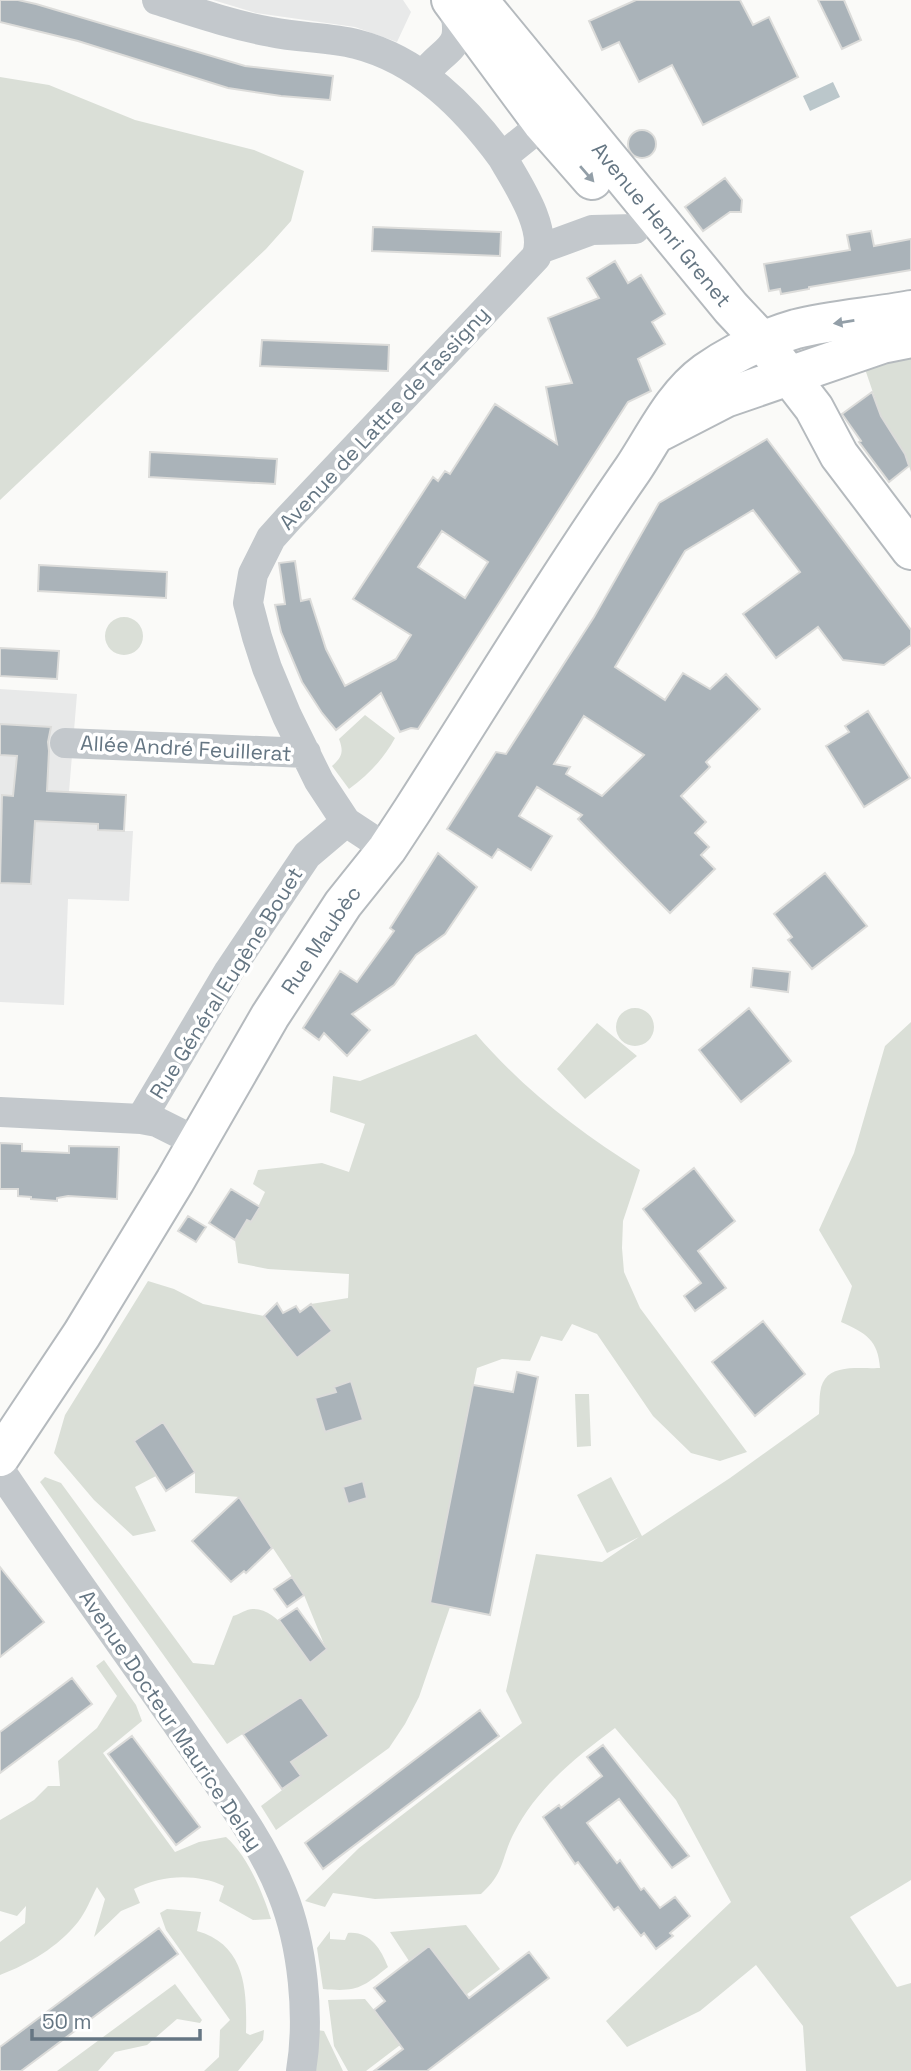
<svg xmlns="http://www.w3.org/2000/svg" width="911" height="2071" font-family="'Space Grotesk',sans-serif">
<rect width="100%" height="100%" fill="#fafaf8"/>
<!-- built -->
<path fill="#e8e9e9" d="M213 0H403L411 12 397 42 355 27 256 13Z
M0 689 77 694 69 792 126 795 124 831H133L129 901 68 899 64 1005 0 1002Z"/>
<!-- green -->
<path fill="#dadfd7" d="M0 77 49 85 135 120 254 150 304 171 291 221 266 249 0 500Z
M911 348V472L905 454 881 416 865 369Z
M105 636a19 19 0 1 1 38 0a19 19 0 1 1-38 0Z
M365 715 395 738C383 760 368 775 349 789L332 766C342 757 344 752 339 739Z
M616 1027a19 19 0 1 1 38 0a19 19 0 1 1-38 0Z
M911 1022V1880L850 1917 897 1987 911 1983V2071H806L803 2026 756 1965 700 2011 627 2047 606 2021 731 1902 676 1800 615 1728C575 1758 537 1788 514 1833 500 1860 506 1871 481 1894L375 1899 333 1893 325 1907 305 1901 359 1848 522 1723 506 1691 536 1554 602 1562 639 1537 607 1553 577 1495 611 1477 642 1536 730 1478 819 1414C820 1404 818 1388 825 1379 835 1364 864 1369 880 1368 878 1340 866 1333 841 1322L852 1286 819 1230 854 1153 885 1046Z
M597 1023 637 1056 585 1099 557 1069Z
M476 1034C523 1089 579 1132 640 1170L623 1221 622 1248 624 1272 640 1308 747 1452 720 1461 691 1453 653 1416 597 1334 572 1324 562 1341 541 1336 530 1361 502 1359 477 1368 430 1602 450 1607 419 1697 405 1724 389 1748 276 1830 261 1806 301 1776 291 1762 329 1735 301 1697 227 1744 40 1482 45 1477 61 1483 193 1663 214 1665 233 1616C240 1614 248 1608 254 1609 280 1610 296 1644 310 1663L326 1649 304 1595 239 1497 195 1493V1472L163 1422 134 1441 156 1476 135 1487 156 1531 133 1536 94 1500 54 1453 65 1415 148 1281 174 1289 203 1304 264 1316 297 1357 311 1304 348 1298 349 1274 268 1269 238 1263 235 1240 247 1220 251 1222 265 1192 253 1184 258 1170 322 1163 349 1172 365 1124 330 1112 333 1076 360 1081Z
M575 1394H589L591 1446 577 1447Z
M104 1660 136 1705 142 1721 103 1753 175 1852 199 1842 226 1837C247 1855 263 1893 271 1919L253 1920 219 1901 224 1886C196 1873 161 1875 134 1889L140 1903 121 1911 94 1937 105 1899 97 1887C91 1898 86 1912 78 1922 58 1947 29 1964 0 1975V1942L25 1923 26 1906 17 1916 0 1911V1820L34 1800 48 1786H60L58 1761 97 1728 117 1696 96 1666Z
M167 1909 201 1912 197 1931C246 1945 247 1990 246 2033L250 2035 264 2030 263 2040 238 2071H204L219 2057 220 2030 230 2020 166 1930 160 1913Z
M466 1925 500 1969 366 2071H348L334 2046 328 2000 365 1999 384 2022 449 1972 429 1946 409 1961 390 1932Z
M330 1931V1939L345 1940 348 1933C370 1931 381 1949 388 1967 362 1988 357 1992 323 1989L317 1948Z
M175 1984 202 2020 200 2023 177 2019 147 2045 115 2052 98 2071H57Z
M317 2030 324 2031 343 2071H316Z"/>
<!-- water -->
<path fill="#bbc7cb" d="M833 82 840 97 810 111 803 96Z"/>
<!-- building -->
<path fill="#aab3b9" stroke="#dcdcda" stroke-width="2" fill-rule="evenodd" d="M0 0H18L36 4 245 66 333 76 330 100 281 96 228 88 78 41 0 22Z
M636 0H740L753 25 769 17 798 77 703 125 672 65 639 82 619 42 602 50 589 21Z
M818 0H844L861 40 842 49Z
M628 144a14 14 0 1 1 28 0a14 14 0 1 1-28 0Z
M725 178 742 200 741 212H730L703 231 685 207Z
M373 227 501 232 500 256 372 251Z
M871 231 874 246 911 239V270L809 287V289L781 294 780 289 769 291 764 264 850 250 847 235Z
M615 261 628 283 641 275 665 314 652 322 665 344 638 359 651 391 628 402 418 729 411 728 400 732 381 693 336 730 322 713 302 682 281 632 275 605 285 604 279 563 295 561 301 601 310 599 326 649 345 686 396 659 411 635 353 599 433 477 438 481 445 471 450 474 495 404 557 444 546 387 572 383 548 318 599 298 587 278ZM442 531 488 562 465 598 418 567Z
M262 340 389 345 388 371 260 366Z
M872 392 881 416 905 454 909 466 889 482 859 442 861 441 842 414Z
M767 439 911 630V645L884 665 843 660 818 627 776 658 743 614 800 572 753 510 685 551 615 667 665 700 683 673 710 689 726 674 760 709 706 762 710 767 681 796 706 822 695 833 709 847 701 855 715 869 670 913 578 819 582 815 537 787 519 816 552 836 531 870 498 849 492 858 447 829 496 752 506 754 594 617 659 503ZM584 716 644 755 602 796 566 774 570 767 554 764Z
M150 452 277 459 275 484 149 477Z
M39 565 167 572 166 598 38 591Z
M0 648 59 651 57 679 0 676Z
M868 711 910 778 864 807 826 746 849 732 845 726Z
M0 724 51 727 48 742 49 751 47 791 126 795 124 831 98 830V824L35 821 31 884 0 883 2 795 13 796 17 756 0 755Z
M438 853 477 887 445 934 416 955 394 985 352 1014 370 1030 347 1056 324 1033 319 1040 303 1028 340 971 357 982 394 931 390 928Z
M825 873 867 926 812 969 788 940 792 937 774 914Z
M753 968 790 972 788 992 751 987Z
M749 1008 791 1061 741 1102 699 1050Z
M0 1143 22 1144V1151L69 1153V1146L119 1147 117 1199 68 1196 57 1198V1201L31 1199V1197L18 1196V1189H0Z
M694 1168 735 1221 698 1251 726 1288 695 1311 684 1296 701 1283 643 1209Z
M231 1189 260 1207 251 1222 247 1220 235 1240 209 1223Z
M188 1216 206 1227 196 1242 178 1231Z
M277 1303 283 1313 296 1306 300 1312 311 1304 332 1331 297 1358 264 1316Z
M763 1321 805 1374 755 1416 712 1362Z
M517 1372 538 1377 490 1615 430 1603 473 1385 513 1392Z
M351 1381 363 1420 325 1432 315 1398 336 1392 334 1387Z
M163 1422 195 1472 166 1491 134 1441Z
M363 1481 367 1498 348 1504 343 1487Z
M239 1497 272 1548 246 1573 244 1571 231 1582 192 1541Z
M0 1567 44 1622 0 1657Z
M292 1577 304 1595 287 1607 274 1589Z
M297 1608 327 1649 310 1663 279 1620Z
M72 1678 92 1704 0 1773V1732Z
M301 1697 329 1736 291 1762 301 1776 282 1789 243 1734Z
M480 1710 499 1736 323 1869 305 1843Z
M132 1736 200 1827 176 1845 108 1754Z
M603 1745 689 1856 672 1868 619 1799 587 1823 617 1863 620 1860 641 1890 644 1888 660 1908 675 1897 690 1916 670 1933 673 1936 656 1949 644 1933 641 1936 618 1907 614 1910 578 1862 575 1864 543 1817 559 1805 561 1808 602 1776 587 1757Z
M159 1928 178 1954 21 2071H0V2047Z
M429 1946 469 1998 529 1952 549 1978 427 2071H374L403 2049 374 2010 385 2001 374 1988Z"/>
<g fill="none" stroke-linecap="round" stroke-linejoin="round">
<defs>
<g id="major">
<path d="M451 0 542 123 592 180"/>
<path id="s1" d="M478 0 731 308 763 342 814 408 839 455 911 550"/>
<path d="M661 431 725 398 882 344 911 338"/>
<path id="s2" d="M0 1457 82 1334 175 1181 270 1016 343 904 387 849 412 811C485 697 556 580 633 469 655 436 673 396 706 372 732 354 765 338 796 329 831 320 875 317 911 310"/>
</g>
</defs>
<!-- major casing -->
<use href="#major" stroke="#b5babe" stroke-width="42"/>
<!-- minor -->
<path stroke="#c3c8cc" stroke-width="30" d="M157 0C195 12 232 25 271 32 299 38 329 37 356 44 419 60 465 107 502 157
M423 75C449 43 465 52 453 3
M540 249 592 230 635 229
M65 743 306 753
M387 849 346 822 319 781 287 716 267 668 257 637 248 603 253 574 271 538 289 518 536 257C549 229 516 182 502 157L559 111
M0 1112 141 1119 157 1122 197 1142
M141 1119 229 971 307 855 346 822
M0 1470C62 1563 128 1652 191 1744 224 1792 261 1840 282 1893 303 1945 310 2017 301 2071"/>
<!-- major -->
<use href="#major" stroke="#fff" stroke-width="38"/>
</g>
<!-- one-way arrows -->
<defs><path id="oneway-solid" d="M-6-.8H1V-3.2L6.5 0L1 3.2V.8H-6Z" transform="scale(1.75)"/></defs>
<g fill="#939fa8">
<use href="#oneway-solid" transform="translate(587 174) rotate(49)"/>
<use href="#oneway-solid" transform="translate(844 322) rotate(171)"/>
</g>
<g text-anchor="middle" dominant-baseline="central" stroke-width="7" stroke-linejoin="round" paint-order="stroke">
<!-- street labels -->
<g font-size="21" fill="#657683" stroke="#fff">
<text stroke="none"><textPath href="#s1" startOffset="290">Avenue Henri Grenet</textPath></text>
<text transform="translate(384 418) rotate(-47)">Avenue de Lattre de Tassigny</text>
<text transform="translate(186 748) rotate(3)">Allée André Feuillerat</text>
<text stroke="none"><textPath href="#s2" startOffset="609">Rue Maubèc</textPath></text>
<text transform="translate(226 983) rotate(-58)">Rue Général Eugène Bouet</text>
<text transform="translate(171 1720) rotate(56)">Avenue Docteur Maurice Delay</text>
</g>
</g>
<!-- scale -->
<path d="M32 2029v10h168v-10" fill="none" stroke="#657683" stroke-width="3.5"/>
<text x="42" y="2029" font-size="21" fill="#657683" stroke="#ffffff" stroke-width="5" paint-order="stroke">50 m</text>
</svg>
